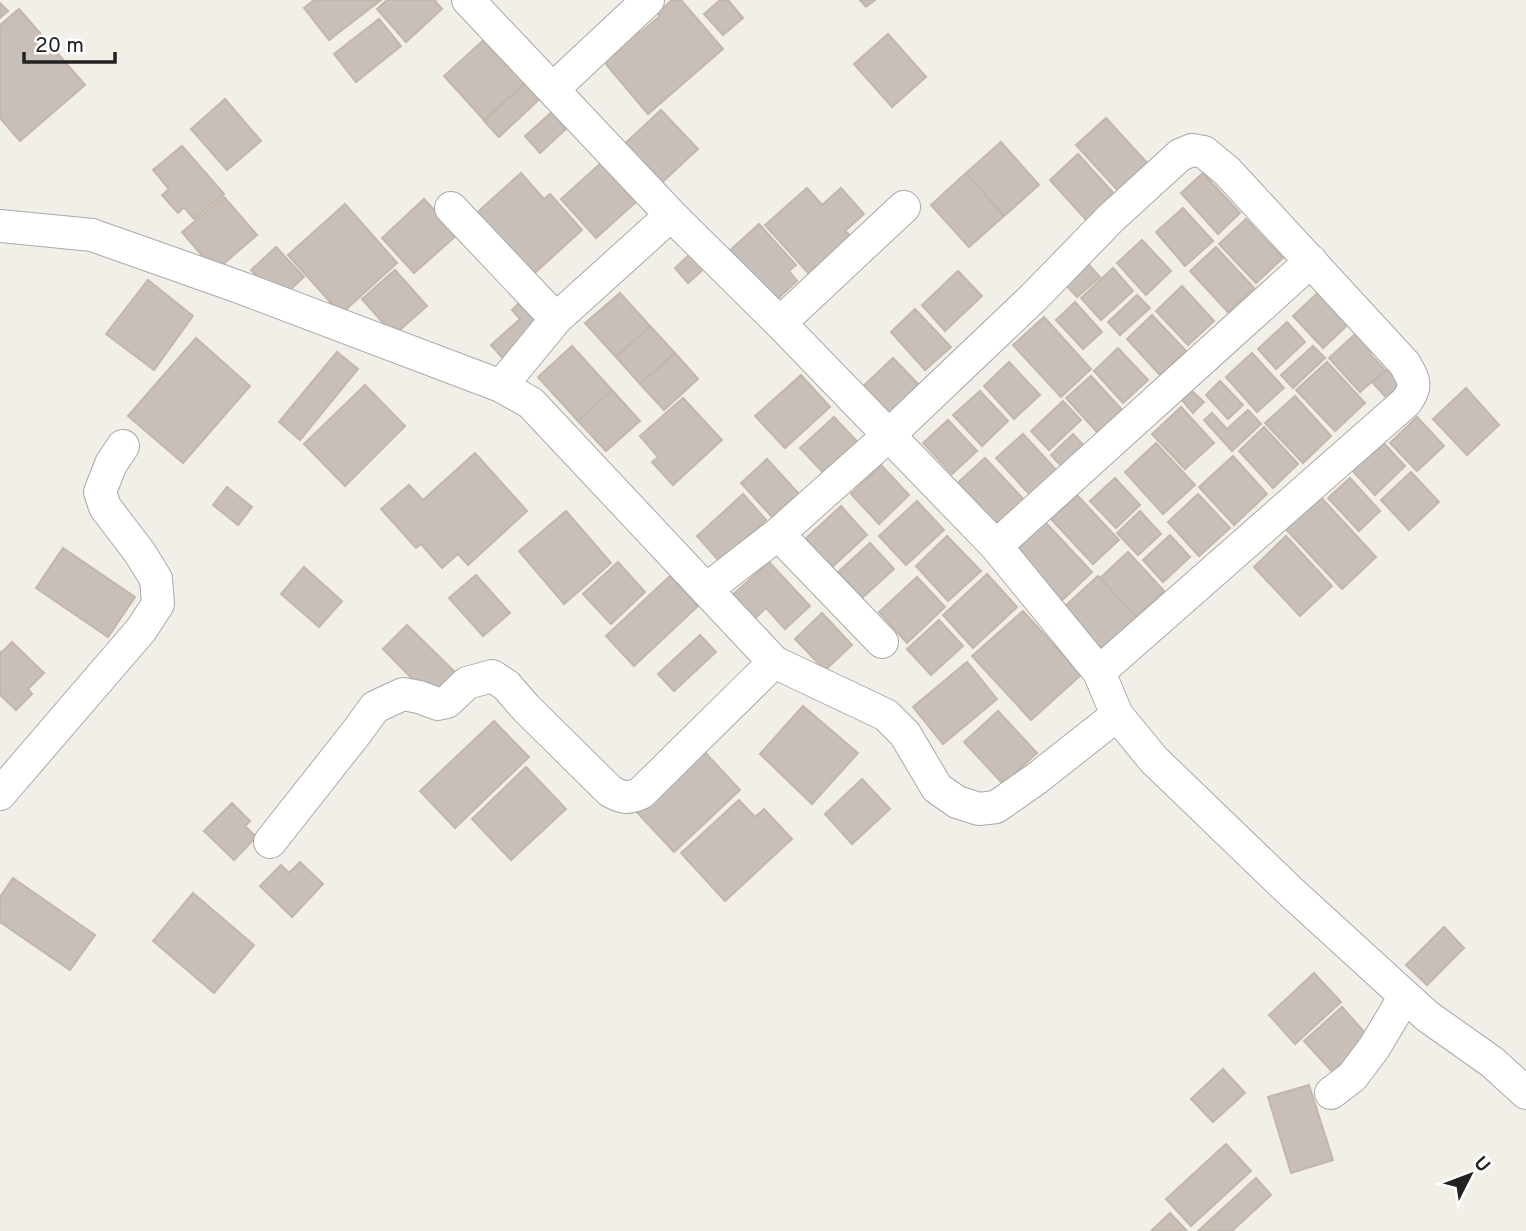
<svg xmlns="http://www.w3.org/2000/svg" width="1526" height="1231" font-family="Overpass,sans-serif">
<rect width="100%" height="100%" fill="#f2efe9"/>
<!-- building -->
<path fill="#c7bfb8" stroke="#c4b6ab" stroke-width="2" d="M314 0H381L329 40 304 8Z
M387 0H436L435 1 442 9 406 42 377 9Z
M672 0H681L723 49 648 114 600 57 635 27 640 33 660 16 657 13Z
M720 0H728L743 18 723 35 704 14Z
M860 0H875L866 7Z
M0 3 8 11 0 18Z
M19 9 85 85 20 141 0 118V25Z
M379 19 401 46 356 82 334 54Z
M888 34 926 77 892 107 854 64Z
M486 38 526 82 484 120 444 76Z
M530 79 545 94 499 137 484 121Z
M225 99 261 141 227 170 191 129Z
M661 110 698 149 656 188 619 149Z
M552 112 567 128 540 153 525 136Z
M1106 118 1151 167 1122 195 1076 145Z
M1001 142 1039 185 1004 216 966 173Z
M182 146 224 194 194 219 184 207 178 213 162 195 169 189 153 170Z
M1078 154 1117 197 1089 223 1050 180Z
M601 163 636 202 596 238 561 199Z
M521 173 544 199 550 194 582 230 527 280 471 218Z
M966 173 1004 216 969 247 931 205Z
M1203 173 1240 213 1218 234 1181 193Z
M807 188 822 205 841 188 864 214 845 231 851 236 809 274 765 225Z
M224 197 257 235 215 271 182 232Z
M424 199 457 235 414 273 382 238Z
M345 204 397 263 341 314 288 255Z
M1183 208 1213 241 1185 266 1156 232Z
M1246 219 1283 258 1256 283 1219 244Z
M759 224 796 265 789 271 797 281 771 305 726 254Z
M1142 240 1171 271 1146 295 1117 263Z
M276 247 304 277 279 300 251 270Z
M1216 247 1254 288 1228 312 1190 271Z
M691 253 705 268 688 283 675 268Z
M1089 265 1100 277 1077 297 1066 285Z
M1113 268 1133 291 1101 320 1081 298Z
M395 270 427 306 394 335 362 299Z
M958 271 982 296 945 331 922 305Z
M148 280 193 316 154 370 106 334Z
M1182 286 1214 321 1188 345 1156 311Z
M1323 288 1353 320 1323 348 1293 316Z
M620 293 650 326 616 357 585 323Z
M1137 295 1150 308 1120 335 1108 322Z
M524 298 550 326 508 364 491 345 520 319 512 310Z
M1075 302 1102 332 1083 349 1056 320Z
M915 309 951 347 925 370 891 332Z
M1152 315 1186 351 1160 375 1127 339Z
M1044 317 1091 369 1061 397 1013 345Z
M1287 322 1305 342 1276 369 1258 349Z
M650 326 675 353 640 384 616 357Z
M1364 326 1381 344 1370 354 1385 370 1360 392 1329 358Z
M196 338 250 386 183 463 128 416Z
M572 346 612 390 578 421 538 377Z
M1313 346 1325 358 1293 388 1281 375Z
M1118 348 1148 380 1123 403 1094 371Z
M337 352 358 369 300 440 279 422Z
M675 353 698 379 664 410 640 384Z
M1252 353 1284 388 1257 412 1226 377Z
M893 358 923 389 886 423 857 392Z
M1009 362 1040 395 1014 419 984 386Z
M1327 362 1365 403 1335 431 1296 390Z
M1392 365 1412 386 1392 404 1373 383Z
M801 375 830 407 785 448 755 416Z
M1091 376 1123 411 1098 433 1066 398Z
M1220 381 1243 405 1228 419 1206 395Z
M365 385 405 426 345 486 304 444Z
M1466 388 1499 425 1467 455 1433 419Z
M612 390 640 421 606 451 578 421Z
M980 391 1008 421 982 446 953 415Z
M1192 391 1204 402 1193 413 1182 400Z
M1295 396 1331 436 1303 463 1265 423Z
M683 398 722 440 673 485 652 462 658 457 640 436Z
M1063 401 1081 420 1049 450 1031 431Z
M1181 407 1214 443 1185 469 1152 434Z
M1248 410 1261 424 1232 451 1204 420 1212 413 1227 429Z
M834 417 864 449 831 481 800 448Z
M1417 417 1444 446 1417 471 1390 443Z
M948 420 977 451 952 474 923 443Z
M1264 427 1298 464 1273 488 1239 451Z
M1023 434 1058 472 1031 496 996 458Z
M1073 434 1086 448 1064 469 1051 455Z
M1380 439 1405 466 1375 495 1349 467Z
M1156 443 1195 485 1163 514 1125 472Z
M475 453 527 511 468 565 458 554 442 568 421 544 416 548 381 509 409 485 423 500Z
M1233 456 1267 494 1234 525 1199 487Z
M985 458 1028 504 995 534 953 487Z
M767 459 799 494 773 518 741 483Z
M881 465 909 495 879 524 851 494Z
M1411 472 1439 502 1409 530 1381 500Z
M1115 478 1140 505 1116 528 1090 501Z
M1350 478 1380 511 1359 531 1328 498Z
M227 487 252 507 238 525 213 505Z
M1317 493 1376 557 1342 589 1282 525Z
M743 494 766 520 720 562 697 536Z
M1198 494 1230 528 1199 556 1168 522Z
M1077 495 1119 540 1093 564 1051 519Z
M917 501 944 530 906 565 879 536Z
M841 506 867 535 829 570 803 541Z
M566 511 611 563 564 604 519 551Z
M1140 511 1161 534 1138 555 1117 533Z
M1045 522 1092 572 1057 605 1010 555Z
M1170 535 1190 557 1163 582 1143 560Z
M947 536 981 571 948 601 916 566Z
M1286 536 1332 586 1300 616 1254 567Z
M870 543 894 569 862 598 838 572Z
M63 548 135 597 108 637 36 588Z
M1128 552 1164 591 1136 617 1100 578Z
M618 562 645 592 611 624 583 594Z
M769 562 810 606 785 629 766 608 750 623 728 599Z
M304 567 342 601 319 627 281 594Z
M987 574 1017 607 973 648 943 615Z
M476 575 510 613 483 636 449 598Z
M670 576 698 606 634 666 606 636Z
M1098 576 1138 619 1102 652 1062 609Z
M917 577 945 607 907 643 879 612Z
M1023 611 1081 675 1031 720 972 656Z
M822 613 852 645 825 670 795 639Z
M939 620 963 646 931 675 907 649Z
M407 625 459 676 434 701 383 649Z
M700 635 716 652 674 691 658 674Z
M12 642 44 673 28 689 32 694 16 710 0 695V651L1 653Z
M967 662 997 699 943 744 913 707Z
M803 706 858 753 812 804 760 754Z
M998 711 1037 753 1003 784 964 742Z
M494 721 529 757 455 828 420 791Z
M700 747 740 790 674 852 634 809Z
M526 767 566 809 511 860 472 819Z
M862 779 890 809 852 844 825 814Z
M739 800 755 817 764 809 792 839 725 901 681 853Z
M232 803 250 821 245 826 256 837 234 860 204 831Z
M300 862 323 884 292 917 260 886 281 865 289 873Z
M13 878 95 935 70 970 0 922V897Z
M193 893 254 945 214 993 153 941Z
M1444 927 1464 948 1427 985 1406 965Z
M1314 973 1341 1002 1295 1044 1269 1015Z
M1342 1007 1374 1043 1337 1077 1304 1041Z
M1223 1069 1245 1093 1213 1122 1191 1099Z
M1309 1085 1333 1160 1291 1173 1268 1097Z
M1226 1144 1251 1171 1191 1226 1166 1199Z
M1256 1178 1271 1195 1232 1231H1198Z
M1170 1213 1187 1231H1151Z"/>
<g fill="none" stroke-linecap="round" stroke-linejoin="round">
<defs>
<path id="minor" d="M468 0 671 215 780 323 996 546 1099 672 1117 715 1154 760 1290 891 1427 1016 1492 1062 1526 1093
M553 89 648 0
M451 208 556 319
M0 226 92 235 239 287 501 386 531 403 774 662 886 715 905 734 937 788 957 802 979 809 996 807 1036 779 1117 715
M780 323 904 207
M501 386 556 319 671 215
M778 534 882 642
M996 546 1311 261
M707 589 778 534 888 436 1034 297 1111 218 1180 155 1192 150 1204 152 1227 171 1405 364C1414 381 1418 385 1406 402L1099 672
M0 794 141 630 158 604 156 579 140 553 105 507 100 492 111 464 123 446
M270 842 356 733 375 707 403 694 419 697 438 704 447 702 467 683 492 676 506 685 526 708 610 791C622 798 628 799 641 793L774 662
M1331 1093 1352 1077 1374 1048 1405 996"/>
</defs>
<!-- minor casing -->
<use href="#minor" stroke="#a9a9a9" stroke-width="34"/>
<!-- minor -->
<use href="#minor" stroke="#fff" stroke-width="32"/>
</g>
<!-- north arrow -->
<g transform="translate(1470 1175) rotate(48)" stroke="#ffffff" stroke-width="5" paint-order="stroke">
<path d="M0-5L12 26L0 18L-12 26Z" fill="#222222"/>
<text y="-10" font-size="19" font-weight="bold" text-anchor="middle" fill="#222222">U</text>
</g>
<!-- scale -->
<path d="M24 52v10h91v-10" fill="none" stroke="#222222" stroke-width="3.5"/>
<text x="35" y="52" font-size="21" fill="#222222" stroke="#ffffff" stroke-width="5" paint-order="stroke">20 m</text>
</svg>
